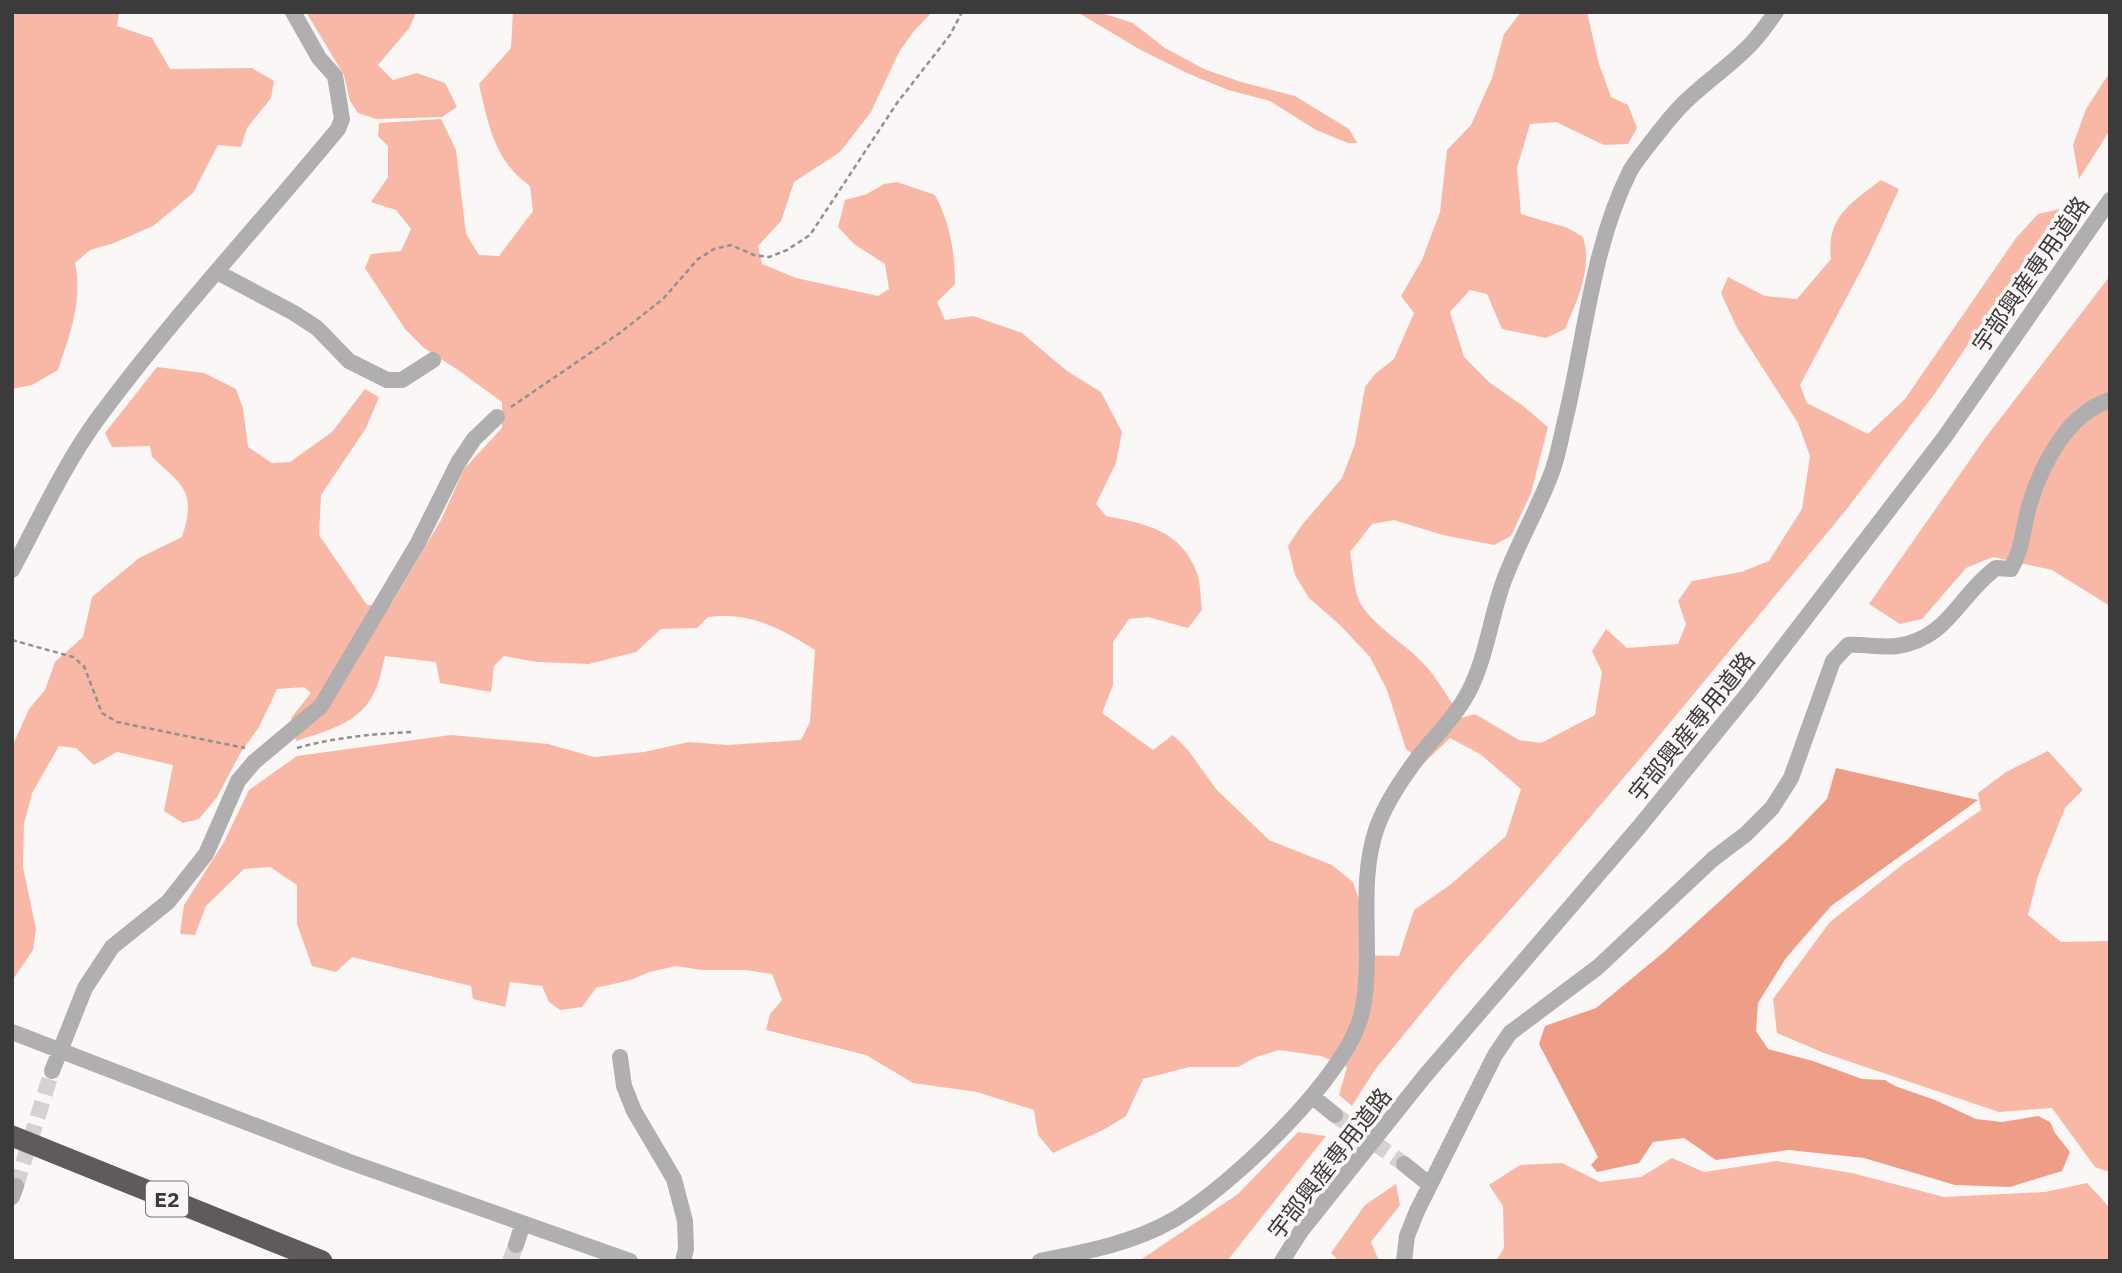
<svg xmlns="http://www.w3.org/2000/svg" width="2122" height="1273" font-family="'IBM Plex Sans','Noto Sans JP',sans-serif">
<rect width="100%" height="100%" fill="#fbf7f6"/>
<!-- forest -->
<path fill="#f9b7a5" d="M12 12H119L117 26 152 38 170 69 252 68 274 81 271 98 247 128 241 147 218 145 193 193 153 226 114 243 90 250 75 263C83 301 70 334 58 370L32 385 12 389Z
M306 12H416L410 27 378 65 393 80 417 73 445 83 457 107 442 117 376 119 358 113 350 101 344 75Z
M513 12H932L914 31 899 52 871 112 840 152 794 182 781 221 758 246 762 264 796 278 878 296 889 289 885 264 854 244 838 227 845 200 867 194 884 184 897 182 935 195C950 223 955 252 955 284L937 302 945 320 973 316 1022 333 1067 371 1101 392 1122 432 1116 463 1096 504 1106 516C1146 524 1181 530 1197 573 1201 584 1200 599 1202 610L1188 628 1148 617 1129 619 1113 642V685L1102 713 1153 750 1173 735 1188 750 1216 789 1269 840 1332 865 1353 882 1361 906 1359 955 1399 956 1414 910 1450 885 1506 836 1521 789 1480 754 1450 738 1424 763 1406 749 1387 690 1370 657 1340 625 1309 598 1295 575 1288 546 1302 525 1342 478 1355 444 1365 387 1375 374 1394 359 1414 313 1401 296 1422 260 1440 212 1447 150 1471 125 1492 78 1504 34 1521 12H1587L1599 64 1611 97 1628 105 1637 128 1628 144 1604 145 1556 122 1530 124 1517 168 1521 214 1568 228 1583 237C1593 267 1577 301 1565 329L1546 338 1502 329 1487 294 1470 290 1450 312 1464 357 1489 382 1523 406 1548 427 1531 493 1511 536 1494 545 1443 535 1394 520 1372 524 1350 552C1353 567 1353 586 1359 600 1367 621 1405 644 1421 661 1438 678 1448 698 1461 718L1475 714 1519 740 1541 743 1595 715 1602 672 1592 651 1606 629 1627 648 1678 644 1686 624 1678 601 1692 581 1741 572 1769 561 1802 509 1810 456 1798 423 1737 328 1721 293 1728 277 1765 296 1797 299 1831 259C1826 217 1851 203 1881 180L1899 189 1867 259 1800 385 1807 403 1868 434 1905 399 2016 238 2038 214 2060 209 1933 396 1846 510 1649 748 1539 877 1459 967 1374 1071 1352 1106 1339 1095 1347 1067 1321 1056 1279 1050 1256 1057 1238 1067H1189L1143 1079 1126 1116 1105 1129 1053 1153 1038 1135 1034 1110 977 1092 913 1083 866 1055 766 1030 770 1014 782 1000 772 974 746 970H701L676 966 650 972 630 980 596 988 582 1007 560 1010 549 1002 542 986 510 982 505 1007 473 999 471 986 352 957 336 972 312 966 297 924V885L270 867 244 869 206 906 195 935 180 934 184 905 224 842 249 790 297 756 451 735 548 744 594 757 644 752 689 742 727 745 801 740 810 722 815 650C780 628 751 612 708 617L697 628 661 629 636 652 589 664 537 662 504 656 494 666 491 692 440 683 436 662 385 656C382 668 380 682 374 693 359 724 326 731 296 741L291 718 311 693 304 687 277 689 259 727 241 752 217 797 199 819 183 823 164 811 173 765 117 752 94 765 76 748 59 746 32 793 24 824 23 867 36 929 33 950 12 981V747L29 709 45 690 55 662 83 637 92 597 139 558 182 537C197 491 183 486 152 457L150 446 112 447 105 433 157 367 204 373 236 389 243 408 248 447 272 463 290 462 332 432 365 389 379 397 366 428 321 495 319 535 367 605 390 606 441 520 464 469 502 428V402L458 370 424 348 405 329 365 268 371 254 401 251 411 229 396 210 371 202 388 177V146L378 136 379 123 441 119 456 150 466 234 479 255 499 256 533 211 530 186C495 162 488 124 479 84L511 48Z
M1077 12H1099L1133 23 1165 48 1204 69 1241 82 1295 96 1349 129 1357 143H1348L1316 130 1270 101 1228 90 1187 73 1139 49Z
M2110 72V130L2079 179 2073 145 2086 109Z
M2110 276V606L2052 570 1993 557 1966 568 1922 619 1900 624 1869 604 1986 437Z
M2048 751 2083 790 2065 808 2038 876 2028 915 2061 942 2110 941V1172L2095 1167 2052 1108 1999 1112 1824 1053 1777 1033 1773 999 1830 922 1902 865 1981 810 1978 793 2006 772Z
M1298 1132 1326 1136 1227 1261H1139L1238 1194Z
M1672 1158 1704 1172 1777 1161 1852 1173 1944 1197 2045 1192 2087 1183 2110 1208V1261H1496L1504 1248 1503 1206 1489 1185 1520 1165 1562 1163 1600 1182 1641 1177Z
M1396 1184 1400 1205 1371 1242 1379 1261H1339L1331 1253 1365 1205Z"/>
<!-- water -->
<path fill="#ee9e87" d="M1836 768 1978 800 1831 906 1786 958 1758 1003 1756 1031 1768 1049 1813 1061 1862 1079 1885 1080 1895 1086 1935 1100 1976 1119 2002 1122 2038 1116 2050 1122 2055 1133 2070 1152 2062 1171 2010 1187 1955 1185 1864 1158 1789 1150 1716 1160 1684 1138 1653 1142 1639 1163 1597 1172 1591 1165 1598 1157 1539 1044 1545 1026 1596 1008 1664 952 1787 840 1827 799Z"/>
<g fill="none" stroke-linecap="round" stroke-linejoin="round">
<!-- minor-tunnel -->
<path stroke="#d5d1d1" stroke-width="16" stroke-dasharray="16 8" stroke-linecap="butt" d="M1335 1115 1404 1164
M16 1186 52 1071
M510 1261 516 1245"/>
<!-- path -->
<path stroke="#939190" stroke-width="2.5" stroke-dasharray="5 3.5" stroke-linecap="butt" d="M511 407 621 332 663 299 698 259 714 249 731 245 754 255 769 257 787 250 810 235 897 103 950 35 962 12
M12 640 73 657 84 666 102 713 117 722 245 748
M297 748C336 737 373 734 413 732"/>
<!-- minor -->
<path stroke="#b0aeae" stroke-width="16" d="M217 272 294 313 317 328 349 361 387 380H402L433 360
M12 570C39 520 63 467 96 421 171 319 258 226 338 129L342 119 335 76 319 58 293 12
M12 1032 347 1161 630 1261
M620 1057 624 1086 634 1111 674 1179 685 1221 686 1249 683 1261
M52 1071 85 988 112 947 168 902 206 854 238 781 254 762 321 706 418 543 458 463 474 439 497 417
M1313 1097 1335 1115
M1404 1164 1430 1185
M12 1197 16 1186
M516 1245 523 1223
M1040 1261C1086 1252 1133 1243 1173 1220 1229 1188 1349 1075 1362 1012 1375 951 1356 887 1377 827 1387 800 1403 777 1420 755 1437 734 1455 717 1468 693 1486 659 1490 620 1503 583 1516 547 1536 513 1550 477 1557 461 1560 442 1564 425 1585 341 1591 249 1630 171 1635 162 1642 154 1648 146 1659 132 1670 117 1683 104 1703 84 1727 68 1747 48 1758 38 1767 24 1776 12
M1282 1261 1301 1231 1424 1077 1639 827 1749 692 1944 438 2110 200
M1404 1261 1407 1236 1417 1211 1495 1055 1510 1033 1598 967 1713 859 1746 834 1772 808 1791 778 1833 661 1848 645C1864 644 1882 648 1897 646 1949 638 1958 596 1996 568L2011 569C2023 548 2023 526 2030 503 2042 464 2068 413 2110 400"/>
<!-- highway -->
<path stroke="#5f5b5a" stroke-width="21" d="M12 1136 322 1261"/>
</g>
<g text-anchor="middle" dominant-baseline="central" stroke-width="7" stroke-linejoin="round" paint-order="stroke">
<!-- shield labels -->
<rect fill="#fbf7f6" stroke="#757373" stroke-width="2" x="146" y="1181.5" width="42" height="35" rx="5"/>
<g font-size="21" font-weight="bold" fill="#3c3b3b">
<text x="167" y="1199">E2</text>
</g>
<!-- street labels -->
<g font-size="23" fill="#3c3b3b" stroke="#fbf7f6">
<text transform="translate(2030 274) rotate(-55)">宇部興産専用道路</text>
<text transform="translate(1691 726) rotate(-51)">宇部興産専用道路</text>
<text transform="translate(1329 1163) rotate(-52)">宇部興産専用道路</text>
</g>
</g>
<!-- border -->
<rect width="2122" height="1273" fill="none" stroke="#3c3b3b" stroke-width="28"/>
</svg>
